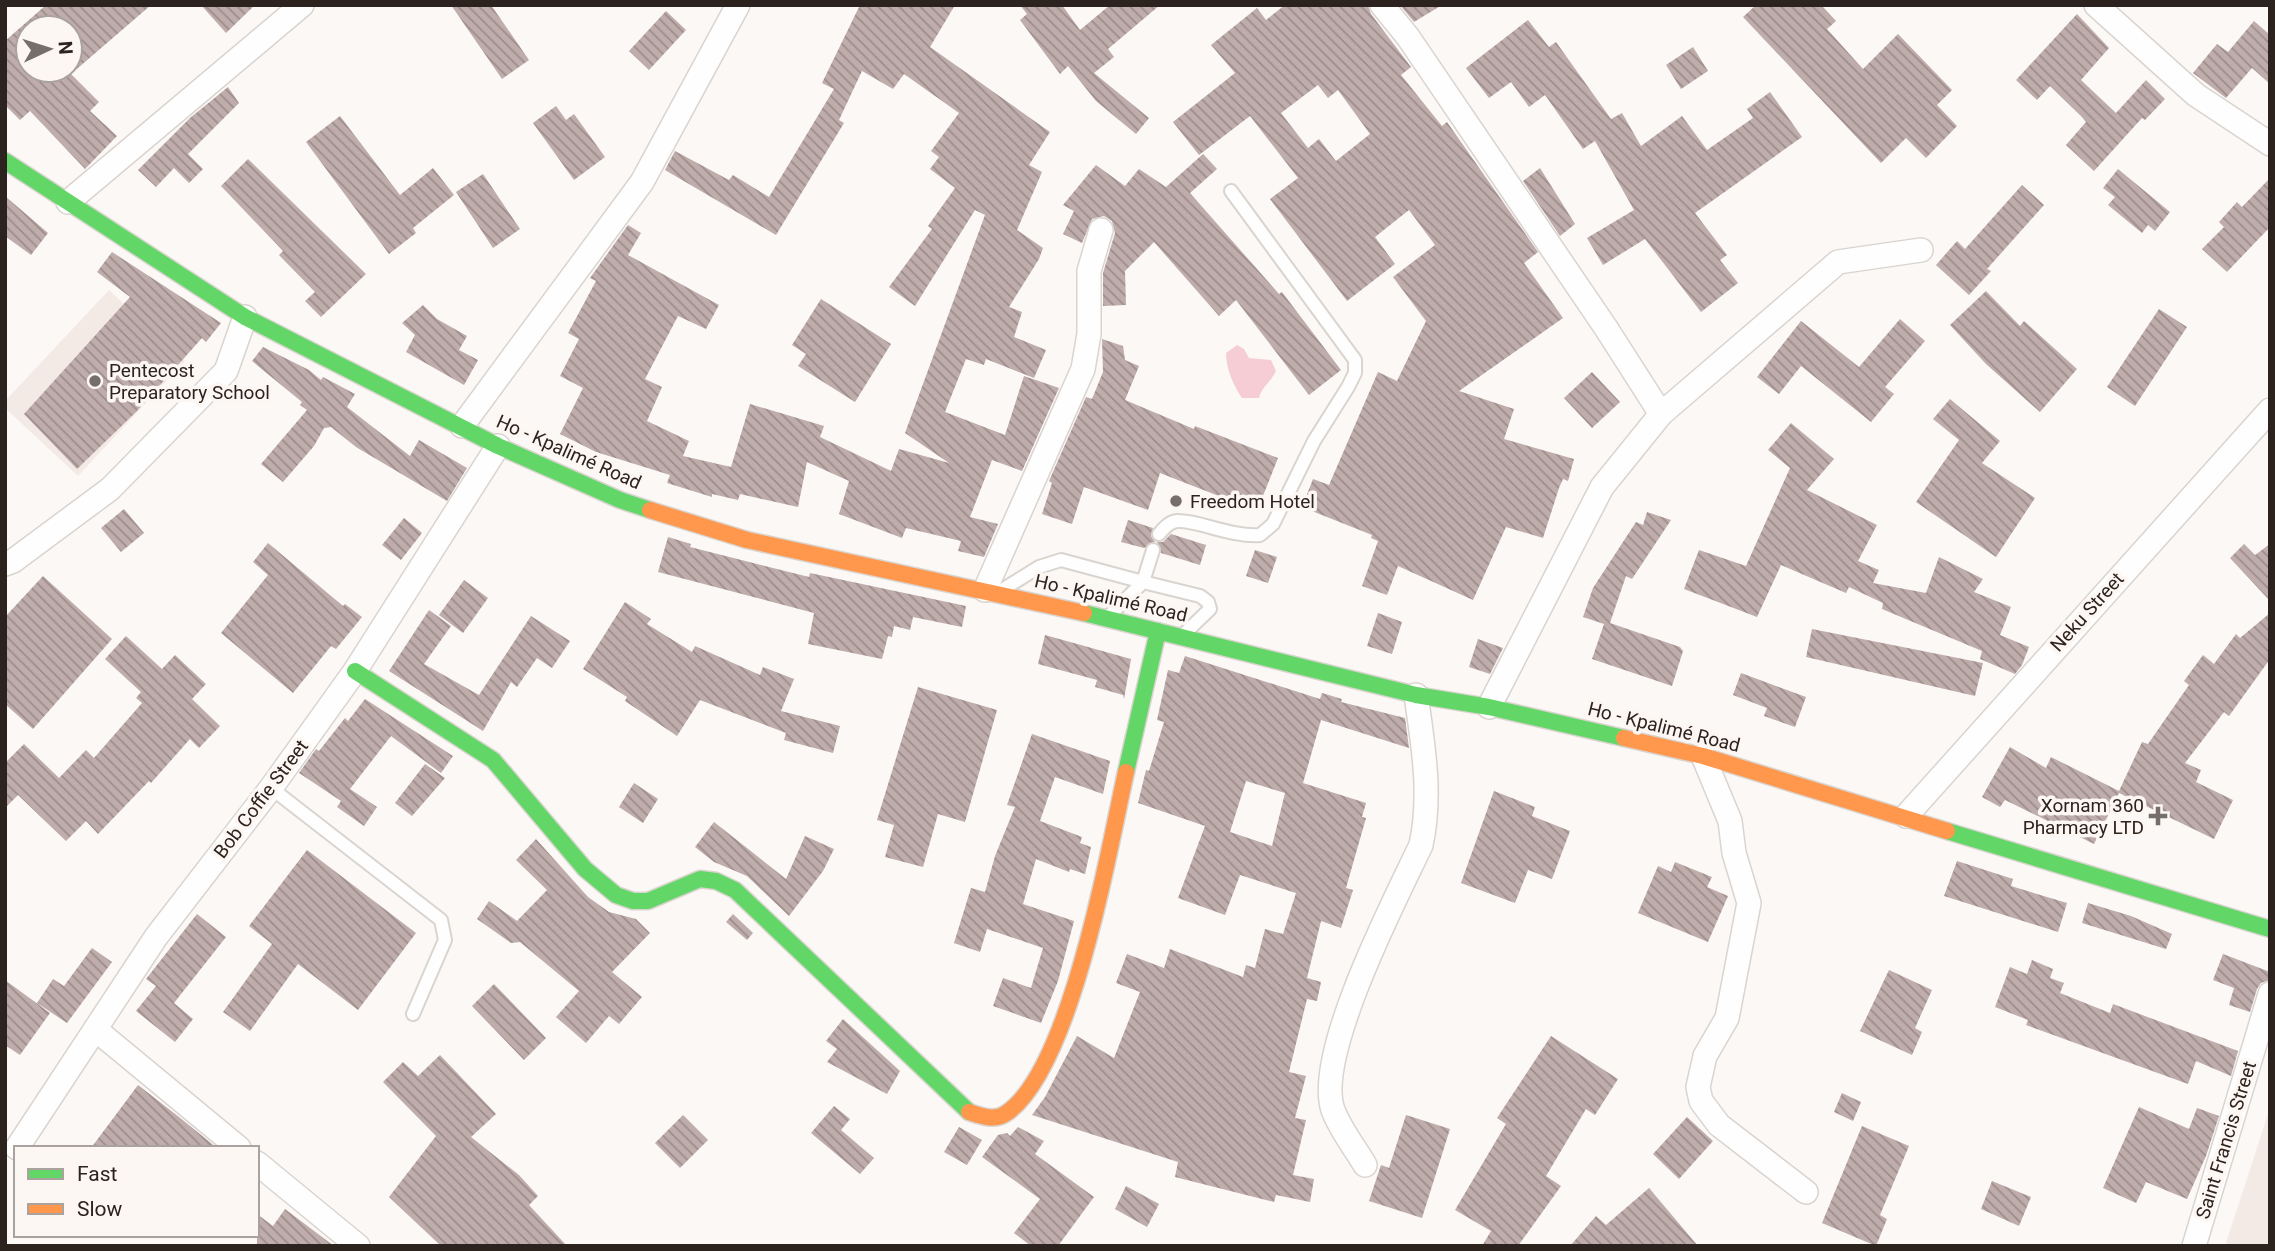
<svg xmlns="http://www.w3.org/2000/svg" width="2275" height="1251" font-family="Roboto,sans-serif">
<defs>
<pattern id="building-back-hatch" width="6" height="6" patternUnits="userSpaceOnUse" patternTransform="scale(1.75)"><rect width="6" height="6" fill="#bfadab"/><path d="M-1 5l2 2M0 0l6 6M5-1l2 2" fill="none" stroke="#9c8c8b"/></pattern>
</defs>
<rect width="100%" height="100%" fill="#fbf8f6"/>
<!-- built -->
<path fill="#f4eae5" d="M109 290 185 361 78 476 5 408V401Z
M2270 1108V1246H2225Z"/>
<!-- water -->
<path fill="#f6cdd5" d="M1237 345 1244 349 1249 358 1271 360 1276 371C1271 382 1262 386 1259 398H1242C1233 385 1226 368 1226 353Z"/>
<!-- building -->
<path fill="url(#building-back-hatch)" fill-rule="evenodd" d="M46 5H151L71 74 99 102 90 111 117 136 85 169 30 111 20 120 5 105V41ZM28 28H70V73L67 70H28Z
M201 5H255L226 33Z
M451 5H491L529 60 502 79Z
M860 5H955L930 47 1050 132 1029 165 1042 172 1017 230 1043 248 1039 259 1009 307 1022 312 1014 337 1046 350 1034 378 986 359 984 365 966 359 945 412 1005 435 1024 376 1059 388 1022 471 992 460 970 517 998 524 984 557 958 551 961 541 906 528 902 538 839 514 849 481 807 462 798 507 740 494 738 500 712 494V497L667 483 670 475 596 452 560 434 583 388 560 376 579 339 568 333 596 281 590 278 628 225 641 233 628 255 719 305 706 329 678 316 645 379 662 387 647 421 689 441 683 456 731 467 750 404 824 426 820 437 891 471 899 449 949 463 905 433 985 215 975 210 915 306 889 287 932 229 928 226 955 188 930 169 939 157 931 151 959 113 904 74 893 89 862 71 839 120 844 123 776 235 665 170 675 151 729 180 733 175 769 197 834 89 822 83Z
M1020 5H1062L1080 30 1110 5H1160L1108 49 1114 57 1094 73 1149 118 1136 134 1096 101 1068 66 1060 74 1020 20 1027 14Z
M1285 5H1368L1371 14 1411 67 1401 75 1442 126 1447 122 1538 252 1524 263 1563 318 1459 391 1514 409 1504 439 1574 459 1568 481 1563 479 1559 488 1543 538 1506 527 1473 600 1398 566 1387 595 1362 586 1378 541 1371 538 1372 535 1302 507 1313 479 1329 485 1378 372 1397 381 1426 321 1393 277 1435 245 1409 210 1375 237 1395 264 1347 301 1270 199 1298 178 1250 116 1199 155 1173 122 1235 73 1211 45 1257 8 1266 20ZM1318 85 1328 98 1338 90 1370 134 1336 161 1319 139 1308 148 1281 113Z
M1400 5H1442L1414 22Z
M1756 5H1821L1836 21 1827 29 1863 69 1898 34 1952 90 1937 105 1957 126 1926 158 1906 138 1881 163 1743 17Z
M666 11 686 30 649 70 629 51Z
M2077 14 2109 48 2081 80 2116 113 2146 80 2165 99 2145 120 2142 118 2094 171 2066 145 2086 122 2082 117 2050 86 2037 100 2016 80Z
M1528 20 1549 47 1556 42 1611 119 1622 113 1641 146 1682 116 1707 150 1753 118 1747 109 1770 92 1802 137 1695 213 1727 255 1720 260 1738 283 1701 312 1645 239 1603 265 1587 238 1634 210 1595 141 1583 149 1545 95 1529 107 1511 82 1489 98 1466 68Z
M2254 21 2270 35V84L2252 68 2226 98 2193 73 2217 44 2228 52Z
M1693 47 1708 71 1681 89 1666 65Z
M228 87 239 103 188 154 203 169 189 183 174 168 156 187 138 170 190 118Z
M556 106 566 120 574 114 605 157 574 180 533 123Z
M340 116 400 195 433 168 454 195 413 228 416 233 389 254 306 142Z
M1203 154 1217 169 1190 193 1279 294 1282 292 1341 370 1309 395 1236 300 1219 316 1154 242 1125 271 1126 305 1103 306V273L1115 233 1112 221 1104 216 1092 219 1082 243 1063 234 1074 211 1063 205 1096 165 1125 186 1139 169 1166 187Z
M248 159 366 274 321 317 305 301 315 292 279 255 283 251 221 186Z
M1540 168 1575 224 1560 236 1523 181Z
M2118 169 2170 212 2155 231 2148 225 2142 233 2108 205 2115 197 2103 188Z
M483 174 520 229 493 248 456 192Z
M2270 178V227L2227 272 2202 249 2224 227 2219 222 2237 202 2242 207Z
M2022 185 2044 205 1987 269 1991 271 1969 295 1936 265 1957 241 1965 249Z
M5 196 48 233 31 255 5 236Z
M112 252 221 323 206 342 202 338 136 412 77 469 24 414 130 297 97 272Z
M1986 291 2020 326 2024 321 2077 369 2040 412 1986 364 1950 325Z
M821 299 891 344 855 402 798 366 806 354 792 345Z
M423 305 437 319 467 336 459 350 478 360 464 385 406 352 415 335 402 323Z
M2159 309 2187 327 2135 406 2107 387Z
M1900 319 1925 341 1885 387 1894 394 1871 422 1801 366 1779 394 1757 377 1801 321 1859 367Z
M1102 339 1123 346 1125 360 1139 366 1125 400 1194 429 1195 426 1278 458 1257 511 1160 473 1148 510 1084 487 1072 524 1042 514 1052 483 1049 481 1086 397 1092 399 1103 372Z
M263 347 309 370 321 380 323 377 355 394 347 407 410 456 419 440 467 468 447 501 356 447 331 427 324 428 314 446 283 482 261 464 307 410 300 405 302 402 252 361Z
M1592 372 1620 402 1592 428 1564 398Z
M1950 399 2000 441 1982 463 2035 498 1996 557 1916 502 1959 440 1933 419Z
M1791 423 1834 459 1807 490 1877 525 1858 561 1879 570 1873 583 1926 593 1939 557 1983 579 1974 592 2011 607 2000 635 2029 647 2022 665 2015 674 1980 659 1982 651 1882 609 1883 603 1849 587 1846 593 1781 565 1757 617 1684 589 1699 550 1746 566 1790 468 1768 450Z
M124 509 144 533 121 552 101 528Z
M1647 512 1671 520 1632 579 1626 576 1610 623 1680 647 1683 651 1672 686 1592 659 1604 624 1583 617 1593 588 1636 522 1643 525Z
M404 518 422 533 401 560 382 545Z
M1128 520 1153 528 1151 536 1155 542 1144 548 1121 542Z
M1171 534 1206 545 1200 565 1161 553 1157 542H1163Z
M668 537 691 544 690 547 809 577 810 573 966 606 962 627 913 617 910 630 894 626 892 637 888 636 882 659 808 644 814 613 658 572Z
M268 543 343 606 345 604 362 617 336 649 331 646 293 693 221 633 268 575 253 562Z
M2244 544 2255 555 2270 544V601L2230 558Z
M1255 550 1277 557 1268 583 1246 576Z
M43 576 112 639 33 729 5 704V617Z
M464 580 488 598 463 633 439 615Z
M625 602 651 619 647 624 692 652 695 646 760 675 763 667 794 679 781 711 840 726 833 753 784 740 786 733 700 700 677 736 625 701 627 697 583 669Z
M429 610 451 626 424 664 479 695 531 616 570 641 552 668 537 658 517 687 511 682 483 731 389 671Z
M1378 613 1402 622 1392 654 1367 646Z
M2270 613V659L2229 716 2224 712 2185 763 2201 770 2196 782 2233 800 2214 839 2119 793 2094 844 2005 800 2000 807 1982 797 2010 747 2046 768 2051 757 2119 791 2142 742 2148 744 2189 685 2184 681 2203 655 2214 664 2236 634 2240 638Z
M1812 629 1983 663 1975 696 1806 657Z
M1045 635 1131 659 1124 699 1123 695 1095 687 1097 680 1038 664Z
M126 636 162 669 175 655 206 684 192 699 220 726 199 748 190 739 151 783 149 781 98 834 86 821 66 841 18 795 5 808V763L24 744 59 778 86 750 94 758 142 703 136 698 141 692 105 659Z
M1478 639 1503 648 1490 674 1469 667Z
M1185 656 1320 699 1322 693 1342 699 1341 702 1405 718 1409 748 1321 720 1303 783 1366 803 1362 817 1366 818 1346 888 1353 890 1341 928 1321 921 1307 978 1321 982 1317 1001 1307 999 1289 1072 1306 1076 1295 1118 1306 1120 1293 1175 1314 1179 1310 1202 1276 1195 1274 1202 1175 1177 1178 1162 1032 1115 1045 1097 1077 1036 1114 1058 1140 992 1116 983 1127 954 1164 968 1170 949 1243 977 1246 965 1255 968 1265 929 1283 934 1296 893 1240 875 1225 915 1178 898 1205 826 1138 803 1146 770 1149 771 1164 722 1157 720 1168 670 1179 673ZM1246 781 1285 793 1272 846 1230 832Z
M1741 673 1806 697 1795 727 1764 716 1767 708 1733 695Z
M918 687 997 710 965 822 938 814 923 867 885 857 894 825 877 820Z
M365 699 453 756 441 773 391 736 350 789 377 807 364 826 337 807 341 801 299 773 316 749 319 751 345 718 348 721Z
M1032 734 1110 761 1103 794 1055 777 1040 821 1082 837 1080 843 1091 847 1085 874 1070 869 1069 872 1036 859 1023 904 1074 921 1058 981 1041 1023 993 1006 1003 978 1031 988 1043 948 987 929 980 952 954 943 971 888 985 892 995 856 1015 807 1007 805Z
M425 764 445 778 412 816 395 803Z
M634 783 658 799 643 823 619 807Z
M1494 791 1535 807 1532 816 1570 831 1552 879 1528 870 1515 903 1461 883Z
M714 822 786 879 805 836 834 849 823 871 789 916 747 876 714 862 695 847Z
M536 839 588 897 609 912 636 919 650 933 612 972 642 997 619 1024 609 1016 586 1043 556 1017 579 991 520 942 511 943 477 919 489 901 517 921 547 890 516 860Z
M307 850 416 933 358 1010 298 964 250 1031 223 1012 272 944 249 926Z
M1957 861 2013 879 2011 886 2067 903 2058 932 1944 896Z
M1675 862 1712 877 1707 887 1728 896 1708 942 1638 913 1658 866 1671 872Z
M2088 903 2131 916 2172 934 2166 949 2082 923Z
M197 914 226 937 174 1003 193 1019 175 1042 136 1011 156 986 146 979Z
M733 914 753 933 747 940 726 922Z
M92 948 112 962 67 1023 37 1003 53 979 64 986Z
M2223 954 2270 972V980L2261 983 2257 989 2250 1012 2229 1005 2234 988 2213 980Z
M2032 960 2053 969 2050 978 2064 983 2060 993 2110 1013 2113 1004 2238 1051 2231 1076 2196 1061 2188 1084 2026 1025 2028 1020 1995 1007 2010 967 2027 974Z
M1889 970 1932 990 1915 1028 1922 1032 1912 1055 1860 1031Z
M5 980 50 1013 20 1055 5 1045Z
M494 984 546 1038 524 1060 472 1006Z
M843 1019 900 1071 887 1094 827 1062 837 1049 826 1041Z
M1551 1036 1618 1079 1595 1115 1586 1109 1546 1176 1561 1186 1518 1246H1482L1491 1231 1455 1210 1506 1124 1497 1118Z
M440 1055 496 1114 471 1137 519 1175 538 1196 529 1205 567 1246H441L389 1197 436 1136 383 1082 403 1062 418 1076Z
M138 1085 179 1117 217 1148H91Z
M1842 1093 1861 1102 1853 1121 1834 1112Z
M834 1106 850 1119 841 1130 874 1158 860 1174 811 1133Z
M2139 1107 2189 1129 2197 1108 2219 1116 2206 1156 2187 1199 2146 1182 2136 1203 2103 1188Z
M683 1115 708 1140 680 1168 655 1143Z
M1406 1115 1450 1129 1422 1218 1369 1201 1381 1165 1389 1168Z
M1687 1117 1713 1141 1679 1179 1653 1154Z
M1862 1126 1909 1146 1880 1215 1887 1219 1876 1246 1822 1223Z
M959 1127 982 1140 967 1165 944 1152Z
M1018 1127 1044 1141 1035 1154 1094 1197 1058 1246H1031L1014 1233 1040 1199 982 1157 998 1135 1007 1133 1010 1136Z
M1992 1181 2031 1197 2019 1226 1981 1209Z
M1126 1186 1159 1204 1147 1227 1115 1209Z
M1649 1188 1698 1246H1570L1596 1216 1606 1225Z
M285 1209 334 1246H257V1214L273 1226Z"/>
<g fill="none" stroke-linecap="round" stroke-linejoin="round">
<defs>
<path id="lane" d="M1159 534C1164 528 1169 522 1177 521 1198 520 1230 537 1260 535L1273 524 1314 441 1348 387 1355 373V360L1231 191
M1153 550 1143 582 1200 596 1208 602 1210 609 1183 635
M1002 590 1039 567 1061 560 1143 582 1110 615
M271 788 441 920 445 940 413 1014"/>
<path id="street" d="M1382 5 1408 37 1606 328 1661 414
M2096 5 2196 95 2270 144
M68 202 302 5
M462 426 642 182 738 5
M5 564 13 561 110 489 226 371 245 317
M985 590 1083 369 1089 334V271L1101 230
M1489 707 1602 487 1661 414 1838 262 1921 250
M1703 756 1730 821 1734 853 1749 903 1727 1018 1705 1056 1698 1087 1701 1101 1719 1125 1806 1192
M1906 816 2270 410
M95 1029 239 1148
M17 1148 156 937 271 788 355 671 498 446
M257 1163 358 1246
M1365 1165C1355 1148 1340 1129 1333 1110 1314 1055 1396 898 1421 845 1432 794 1423 745 1416 695
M2194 1246 2270 994"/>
<path id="fast" d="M5 161 245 317 498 446 620 500 650 510
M1084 613 1416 695 1489 707 1624 738
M355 671 493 760 585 869 616 895 633 901H648L700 879 716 881 735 890 969 1112
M1126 772 1158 631
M1947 831 2270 929"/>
<path id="slow" d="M650 510 747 540 1084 613
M1624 738 1703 756 1947 831
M969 1112C981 1116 994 1121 1005 1114 1071 1072 1109 848 1126 772"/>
</defs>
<!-- lane casing -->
<use href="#lane" stroke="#dad4cf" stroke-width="16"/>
<!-- street casing -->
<use href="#street" stroke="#dad4cf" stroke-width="26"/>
<!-- fast casing -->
<use href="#fast" stroke="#dad4cf" stroke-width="19"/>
<!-- slow casing -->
<use href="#slow" stroke="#dad4cf" stroke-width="19"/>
<!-- lane -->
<use href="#lane" stroke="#fefefe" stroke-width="12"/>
<!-- street -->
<use href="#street" stroke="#fefefe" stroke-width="23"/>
<!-- fast -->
<use href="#fast" stroke="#63d668" stroke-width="16"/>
<!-- slow -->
<use href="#slow" stroke="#ff974d" stroke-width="16"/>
</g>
<!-- markers -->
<g fill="#756e6a" stroke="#fdf7f4" stroke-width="2.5">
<circle cx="95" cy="381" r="7"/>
<circle cx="1176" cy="501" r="7"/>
<path d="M2154.5 805.5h7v7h7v7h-7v7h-7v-7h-7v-7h7z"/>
</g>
<g text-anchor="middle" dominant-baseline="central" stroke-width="7" stroke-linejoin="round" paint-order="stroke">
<!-- poi labels -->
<g font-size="19" fill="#2d231e" stroke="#fdf7f4" text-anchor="start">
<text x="109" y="370">Pentecost<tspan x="109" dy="22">Preparatory School</tspan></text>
<text x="1190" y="501">Freedom Hotel</text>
<text x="2144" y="805" text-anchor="end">Xornam 360<tspan x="2144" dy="22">Pharmacy LTD</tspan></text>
</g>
<!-- street labels -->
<g font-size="19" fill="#2d231e" stroke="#fdf7f4">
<text transform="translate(569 452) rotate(24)">Ho - Kpalimé Road</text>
<text transform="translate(1111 598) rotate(13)">Ho - Kpalimé Road</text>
<text transform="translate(2087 612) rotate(-48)">Neku Street</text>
<text transform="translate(1664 727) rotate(14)">Ho - Kpalimé Road</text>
<text transform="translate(261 799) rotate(-53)">Bob Coffie Street</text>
<text transform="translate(2226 1140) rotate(-73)">Saint Francis Street</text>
</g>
</g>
<!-- border -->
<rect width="2275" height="1251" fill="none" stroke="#2d231e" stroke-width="14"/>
<!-- legend -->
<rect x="14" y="1146" width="245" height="91" fill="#fdf7f4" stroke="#aaa29e" stroke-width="2"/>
<rect x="28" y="1169" width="35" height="10" fill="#63d668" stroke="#aaa29e" stroke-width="2"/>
<text x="77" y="1181" font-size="21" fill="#2d231e">Fast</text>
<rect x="28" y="1204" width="35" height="10" fill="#ff974d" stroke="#aaa29e" stroke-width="2"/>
<text x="77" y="1216" font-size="21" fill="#2d231e">Slow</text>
<!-- north arrow -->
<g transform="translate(49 49) rotate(86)"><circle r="33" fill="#fdf7f4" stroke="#aaa29e" stroke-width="2"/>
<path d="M0-5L12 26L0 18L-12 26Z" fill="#756e6a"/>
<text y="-10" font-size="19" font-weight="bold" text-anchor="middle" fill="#2d231e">N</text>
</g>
</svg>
